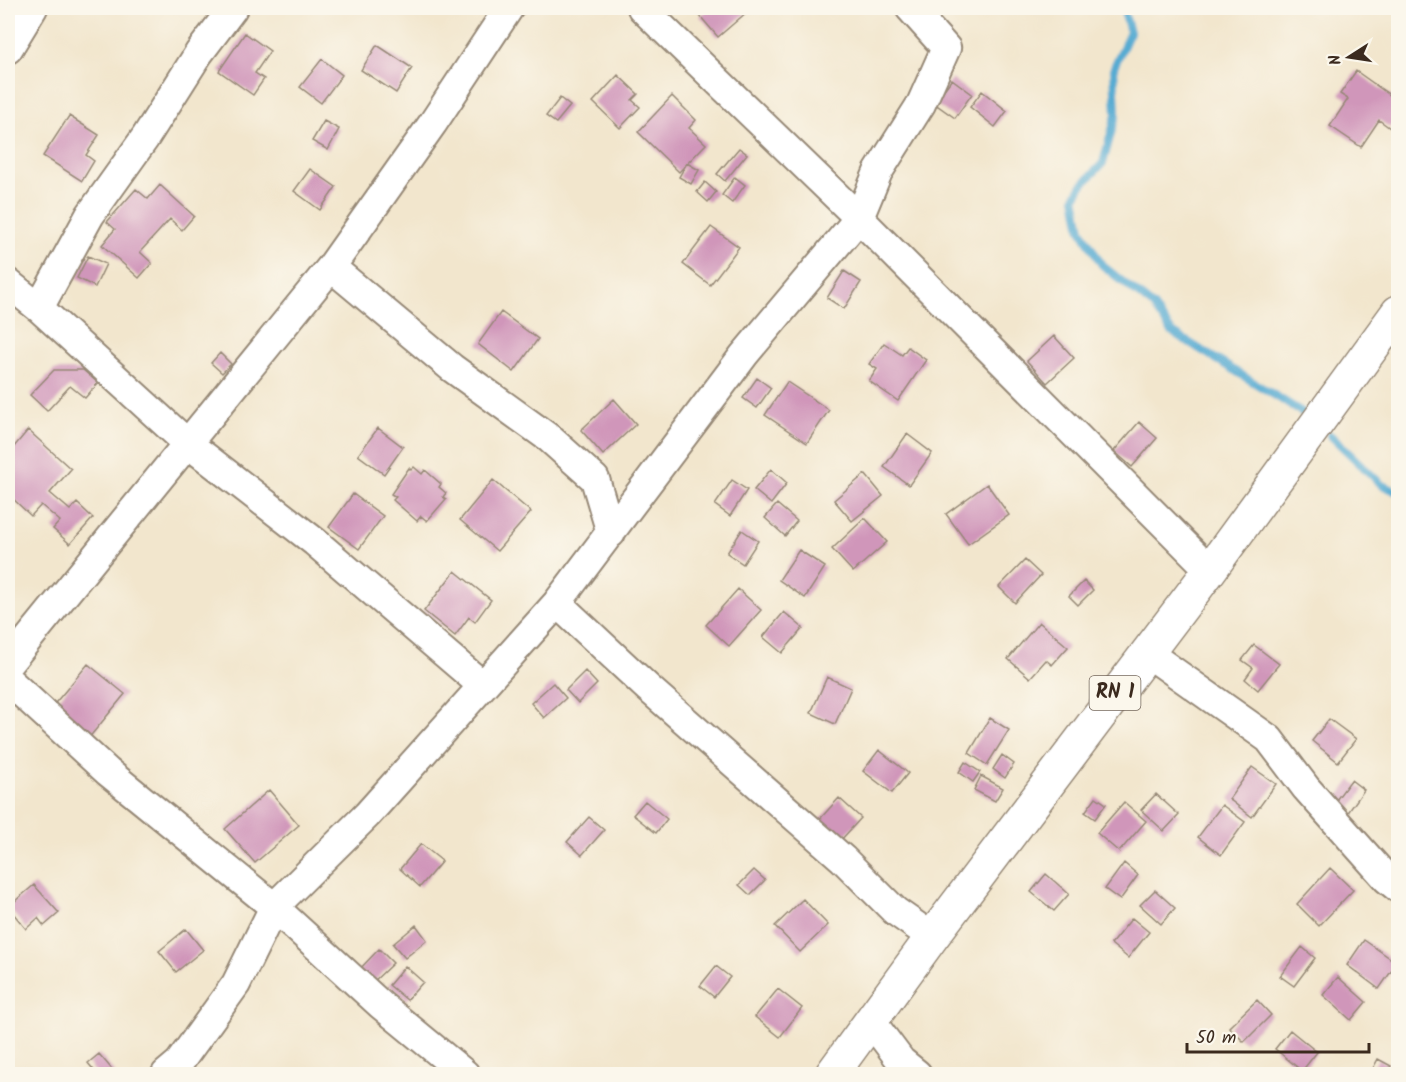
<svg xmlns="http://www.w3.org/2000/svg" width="1406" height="1082" font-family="Kalam,sans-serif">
<rect width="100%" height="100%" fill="#fbf7ec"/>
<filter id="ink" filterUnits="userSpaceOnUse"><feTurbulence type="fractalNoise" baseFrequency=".0167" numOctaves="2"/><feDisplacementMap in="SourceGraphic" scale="12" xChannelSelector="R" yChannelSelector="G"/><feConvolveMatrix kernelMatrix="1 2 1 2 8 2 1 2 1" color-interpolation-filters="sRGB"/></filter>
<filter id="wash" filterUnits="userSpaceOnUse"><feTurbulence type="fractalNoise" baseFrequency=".008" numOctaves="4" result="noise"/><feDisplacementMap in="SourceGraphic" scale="24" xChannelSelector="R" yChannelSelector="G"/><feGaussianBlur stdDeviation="1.35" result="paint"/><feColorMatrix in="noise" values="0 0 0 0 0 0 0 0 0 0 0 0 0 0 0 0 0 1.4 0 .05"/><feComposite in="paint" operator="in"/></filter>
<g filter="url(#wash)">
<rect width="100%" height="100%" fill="#f2e6cd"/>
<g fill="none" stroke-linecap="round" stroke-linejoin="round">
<!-- stream -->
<path stroke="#56abd2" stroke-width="8" d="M1123 8 1130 32 1114 67 1116 115 1103 163 1082 185 1075 197 1081 230 1102 265 1153 306 1172 332 1305 414
M1330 435 1382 485 1398 492"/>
</g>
<g id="blocks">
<!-- building -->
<path fill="#d096ba" d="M710 8H744L747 12 718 37 700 16Z
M245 33 270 51 255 73 264 79 253 95 219 71Z
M377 45 412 68 396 93 361 70Z
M322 59 342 75 321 103 300 87Z
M1356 71 1398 101V117L1390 128 1379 120 1361 147 1330 126 1348 99 1340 94Z
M618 75 638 94 632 100 640 107 620 128 593 102Z
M952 79 972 94 955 118 934 103Z
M982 91 1007 111 995 127 970 107Z
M672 96 696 120 689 128 706 144 679 172 638 132Z
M560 98 570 106 556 123 546 116Z
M69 116 99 135 86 155 94 161 82 181 43 156Z
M324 121 339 129 328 150 312 141Z
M739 148 747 154 725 181 717 174Z
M687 163 699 170 691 184 679 177Z
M310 169 336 187 320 210 294 191Z
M735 177 745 185 732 203 722 195Z
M705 182 716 192 708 202 697 192Z
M160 185 194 216 182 230 170 219 140 252 152 263 139 278 102 245 115 229 107 222 136 189 148 199Z
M711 227 739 247 710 285 683 264Z
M88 256 106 264 95 287 77 278Z
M844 271 861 282 844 309 827 298Z
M501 312 538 339 514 372 478 344Z
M1054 336 1074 358 1047 383 1027 361Z
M884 343 902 355 908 347 926 360 898 401 869 381 877 369 869 364Z
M220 353 231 364 222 373 211 363Z
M54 370H83L98 383 85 398 70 386 47 411 30 395Z
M757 378 771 388 757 408 743 398Z
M787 382 829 410 807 443 765 415Z
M614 399 636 424 603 455 581 430Z
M1139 422 1157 438 1132 467 1114 451Z
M378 428 403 447 384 474 358 455Z
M28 430 71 469 50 493 70 510 77 503 93 518 70 544 53 529 60 521 41 505 31 516 8 494V454Z
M907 434 932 453 909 485 884 467Z
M414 467 422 474 425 470 441 484 439 487 446 493 443 497 446 499 427 521 421 516 417 521 393 500 396 497 391 494 409 468 411 470Z
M771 469 787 483 771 504 754 490Z
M865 474 883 496 852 521 834 500Z
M493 480 531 512 497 551 460 520Z
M732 480 747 490 730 516 715 505Z
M987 484 1009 515 968 544 946 514Z
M353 494 383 516 359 549 329 527Z
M777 504 797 521 785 536 765 518Z
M865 518 887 542 853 572 832 549Z
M742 530 758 541 743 564 727 553Z
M799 550 825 567 805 598 779 580Z
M1025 560 1041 575 1015 603 999 587Z
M455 571 491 600 475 622 469 617 455 636 424 611Z
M1084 581 1093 590 1078 605 1069 596Z
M738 589 761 610 729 646 706 625Z
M784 612 803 628 782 653 763 637Z
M1039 622 1068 647 1052 665 1046 660 1030 678 1008 659Z
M1254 645 1279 664 1258 690 1245 679 1253 668 1242 660Z
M88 664 125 694 88 739 51 708Z
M585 671 597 684 578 703 566 690Z
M827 677 851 688 835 724 811 713Z
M553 683 566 698 544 718 531 703Z
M990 718 1009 730 987 765 969 753Z
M1329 719 1356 739 1338 762 1312 741Z
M879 750 908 773 892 793 863 771Z
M1002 755 1014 764 1005 778 993 769Z
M965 762 980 772 973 782 959 772Z
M1252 767 1276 784 1252 817 1229 799Z
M981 776 1003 788 995 801 974 790Z
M1351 780 1364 790 1347 814 1333 804Z
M269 790 299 825 255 863 225 829Z
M1156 794 1179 815 1164 831 1141 810Z
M1096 797 1106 804 1095 819 1085 812Z
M839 798 861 818 840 841 818 821Z
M645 801 667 819 656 833 633 815Z
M1124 802 1146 821 1119 852 1097 833Z
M1222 805 1245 822 1221 855 1198 837Z
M589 817 604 830 582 855 567 842Z
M421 844 442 861 420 887 400 869Z
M1124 863 1138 875 1120 900 1105 889Z
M1330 868 1353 890 1319 926 1297 904Z
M754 870 765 880 750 895 739 885Z
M1046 874 1069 894 1054 911 1031 892Z
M34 885 59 913 44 926 38 918 26 929 8 907Z
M1155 890 1175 908 1161 924 1140 905Z
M803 899 828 925 800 952 775 926Z
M1132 918 1149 932 1128 958 1111 944Z
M416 925 427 940 405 958 393 944Z
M186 929 203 950 176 972 159 951Z
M1364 940 1397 963 1379 989 1347 965Z
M1302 947 1315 958 1294 986 1280 976Z
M379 949 393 963 370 985 357 972Z
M405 966 423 982 407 1000 389 985Z
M716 966 730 977 714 997 700 986Z
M1338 977 1366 1002 1351 1020 1323 995Z
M778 989 802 1008 780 1037 755 1017Z
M1257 1000 1271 1015 1244 1042 1229 1027Z
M1290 1030 1317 1052 1302 1071 1275 1049Z
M99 1054 116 1074H97L88 1063Z
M1378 1059 1391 1066 1386 1074H1370Z"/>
</g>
</g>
<g filter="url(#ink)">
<use href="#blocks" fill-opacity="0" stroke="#968876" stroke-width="1.5"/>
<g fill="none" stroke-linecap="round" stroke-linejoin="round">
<defs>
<path id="street" d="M642 8 859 218 1210 570
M8 49 33 8
M331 267 452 368 549 438 595 479 611 533
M8 283 39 308 186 442 315 542 482 685
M39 308 90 215 145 138 199 53 233 8
M557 603 648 688 843 859 895 911 932 937
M1146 652 1269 739 1306 788 1387 879 1398 888
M8 664 331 267 433 123 509 8
M8 680 108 772 274 907 381 1005 465 1074
M871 1021 901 1061 917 1074
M166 1074 179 1063 236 984 274 907 367 815 557 603 744 355 859 218 878 172 921 104 946 48 910 8"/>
<path id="primary" d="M832 1074 932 937 1210 570 1398 312"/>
</defs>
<!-- street casing -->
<use href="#street" stroke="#968876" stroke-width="32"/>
<!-- primary casing -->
<use href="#primary" stroke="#968876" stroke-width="36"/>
<!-- street -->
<use href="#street" stroke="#fff" stroke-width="28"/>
<!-- primary -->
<use href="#primary" stroke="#fff" stroke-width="33"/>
</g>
</g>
<g text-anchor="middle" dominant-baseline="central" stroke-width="5" stroke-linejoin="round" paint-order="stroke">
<!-- shield labels -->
<rect fill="#fbf7ec" stroke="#75685c" stroke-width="1.5" x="1089.5" y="676" width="51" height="34" rx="4.5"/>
<g font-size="20" font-weight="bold" fill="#3b2a1e">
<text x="1115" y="693">RN 1</text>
</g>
</g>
<!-- margin -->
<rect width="1406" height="1082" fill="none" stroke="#fbf7ec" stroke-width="30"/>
<!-- north arrow -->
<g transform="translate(1349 57) rotate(258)" stroke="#fbf7ec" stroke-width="4.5" paint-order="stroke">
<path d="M0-4.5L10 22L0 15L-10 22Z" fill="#3b2a1e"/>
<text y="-9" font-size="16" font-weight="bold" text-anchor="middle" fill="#3b2a1e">N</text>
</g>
<!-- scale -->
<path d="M1187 1043v9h182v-9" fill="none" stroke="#3b2a1e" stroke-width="3"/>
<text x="1196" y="1043" font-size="18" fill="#3b2a1e" stroke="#fbf7ec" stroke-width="4.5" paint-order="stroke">50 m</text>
</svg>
